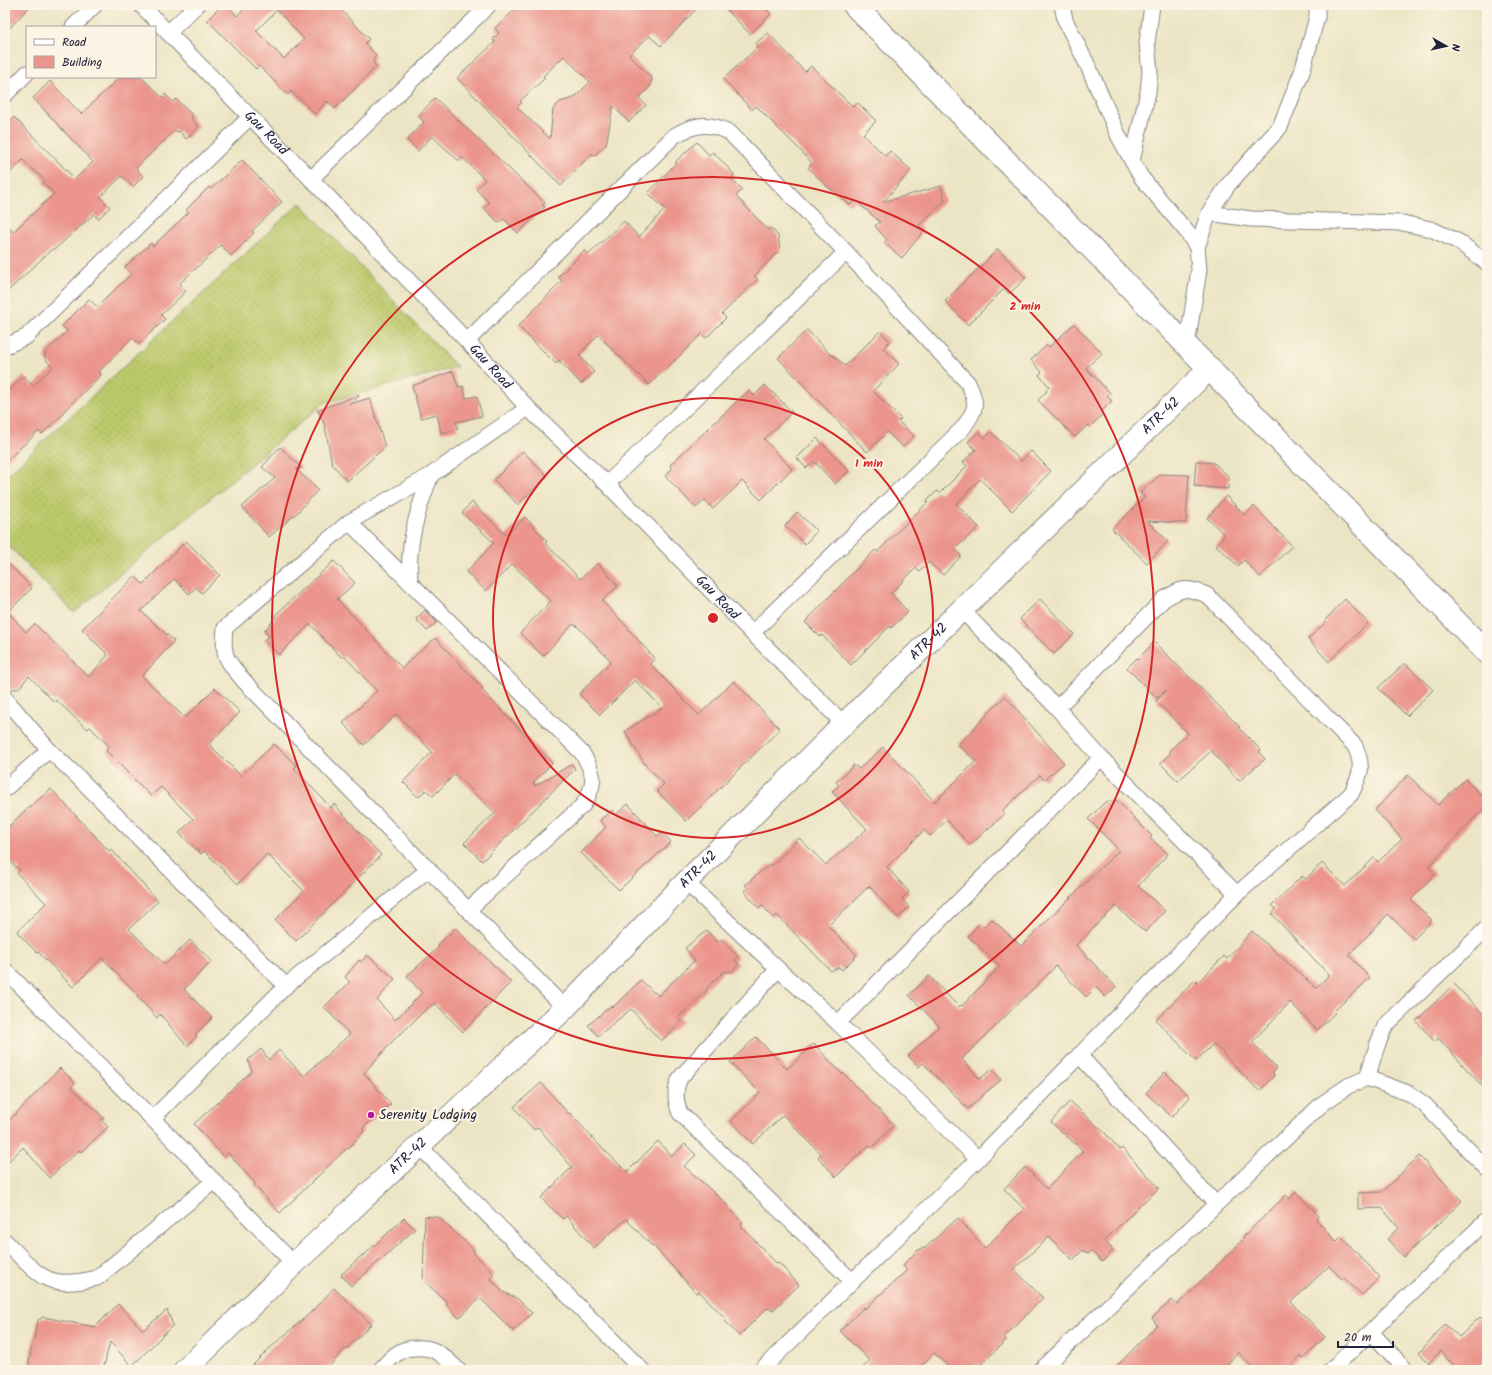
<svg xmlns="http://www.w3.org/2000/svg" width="1492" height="1375" font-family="Kalam,sans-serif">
<defs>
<pattern id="grass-dots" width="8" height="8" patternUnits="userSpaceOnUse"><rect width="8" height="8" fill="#bcc96a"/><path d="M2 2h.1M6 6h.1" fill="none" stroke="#a1ac5d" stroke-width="1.8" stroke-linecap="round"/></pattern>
</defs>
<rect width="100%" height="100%" fill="#fcf5e5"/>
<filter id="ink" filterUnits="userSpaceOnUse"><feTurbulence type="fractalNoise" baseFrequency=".025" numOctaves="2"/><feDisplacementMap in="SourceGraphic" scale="8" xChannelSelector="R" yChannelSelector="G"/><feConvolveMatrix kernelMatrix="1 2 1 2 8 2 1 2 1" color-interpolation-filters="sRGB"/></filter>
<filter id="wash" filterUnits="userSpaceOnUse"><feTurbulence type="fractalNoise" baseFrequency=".012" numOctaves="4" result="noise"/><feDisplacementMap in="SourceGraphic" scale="16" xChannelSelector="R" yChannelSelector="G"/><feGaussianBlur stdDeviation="0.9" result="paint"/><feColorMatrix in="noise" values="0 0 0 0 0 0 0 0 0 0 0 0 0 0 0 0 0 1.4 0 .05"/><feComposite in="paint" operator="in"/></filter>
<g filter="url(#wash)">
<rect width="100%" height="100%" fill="#ece5c5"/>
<!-- grass -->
<path fill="url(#grass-dots)" stroke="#6f7652" d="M300 203 457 367 324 403 74 613 5 542V477Z"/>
<g id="blocks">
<!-- building -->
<path fill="#eb958c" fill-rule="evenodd" d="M5 5H31L5 33Z
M222 5H227L237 16 248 5H336L369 39 365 43 376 55 373 61 376 67 335 109 327 101 315 114 291 91 288 95 259 66 256 69 207 20ZM277 10 304 39 284 59 256 31Z
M520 5H700L661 46 649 36 629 55 652 78 650 87 639 98 646 105 629 122 613 106 606 145 595 155 591 154 561 186 457 78 495 42 493 39 499 33 495 28ZM564 56 590 82 574 98 560 102 553 109 550 139 517 107 522 103 520 101 545 78 543 76Z
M722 5H762L771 14 750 34Z
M768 33 805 72 811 66 853 107 858 103 876 121 863 134 885 156 890 151 911 170 883 202 941 186 945 201 919 225 923 232 902 258 884 243 887 240 875 226 880 222 855 200 850 205 827 186 808 168 812 163 798 148 756 106 752 110 723 79 758 47 755 44Z
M120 77H141L162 97 165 94 173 102 176 99 193 116 191 118 199 127 186 139 179 131 177 132 175 130 136 168 143 176 133 187 122 176 100 197 110 207 98 219 94 214 54 250 52 249 5 294V223L13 232 54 194 43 183 45 181 23 160 5 178V126L14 117 75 179 93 162 33 98 50 81 81 114Z
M435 98 545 203 542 205 545 207 518 233 504 219 499 223 484 208 489 203 476 189 485 180 462 157 459 161 432 136 418 151 407 140 424 122 418 116Z
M697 142 709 155 713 152 734 174 732 180 742 190 736 196 768 230 771 228 778 236 780 250 754 276 758 279 722 314 726 318 706 338 702 334 649 385 598 335 579 355 594 372 581 384 559 360 556 364 518 326 562 281 558 277 585 250 589 254 624 221 639 237 665 209 648 193 677 162 676 161Z
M242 160 282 202 252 231 254 233 231 256 221 245 179 284 186 291 161 315 165 319 139 344 132 337 99 372 101 375 62 413 63 414 42 434 39 431 5 462V394L24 376 33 386 53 367 45 359V353L67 331 62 326 89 299 97 307 131 274 125 267 151 243 153 246 189 212 186 210 209 187 211 189Z
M998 249 1026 278 1009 294 1004 289 968 325 945 301Z
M1074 324 1102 353 1086 368 1110 393 1107 396 1112 401 1101 412 1103 414 1090 427 1088 425 1075 437 1038 400 1047 391 1046 389 1049 386 1039 375 1042 372 1031 360 1047 345 1049 347Z
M807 330 832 356 833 355 845 366 880 331 890 341 883 348 899 364 873 391 901 419 898 421 914 436 903 447 887 432 867 452 778 358Z
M453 371 458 387 463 386 466 398 477 396 482 416 456 422 458 429 441 433 437 414 421 418 412 386Z
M765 385 792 412 764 439 792 469 761 500 742 481 713 509 705 500 696 508 665 476 672 469 670 465 749 390 754 396Z
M358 395 359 396 349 404 370 398 385 447 347 481 332 464 325 426 318 410Z
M979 432 985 438 991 432 1021 461 1031 451 1051 471 1012 511 980 479 956 504 979 527 955 549 961 556 943 575 929 562 919 571 916 568 891 593 908 612 891 628 890 626 851 665 822 635 820 637 805 622 875 550 877 552 928 502 927 501 937 491 940 493 967 466 963 462 976 450 968 442Z
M817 438 849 471 835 484 814 461 806 468 797 458Z
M280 447 302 468 296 469 318 490 298 512 269 537 242 507 275 478 262 467Z
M523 451 547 476 518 505 494 480Z
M1196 461 1214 463 1229 477 1228 489 1194 486Z
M1161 474 1189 475 1186 523 1147 521 1168 541 1147 563 1112 529 1145 497 1140 493Z
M1226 496 1245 515 1254 506 1292 546 1260 577 1244 560 1238 566 1216 545 1225 535 1207 518Z
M472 502 506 535 525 517 547 541 545 543 580 579 598 563 618 586 602 601 629 629H628L655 659 650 663 684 700 699 715 734 681 780 729 686 821 657 791 664 784 644 763 625 731 662 708 635 680 600 715 579 694 611 661 576 625 575 626 573 624 543 656 520 633 551 601 512 564 486 591 466 572 494 543 462 513Z
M797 512 817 531 805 544 785 526Z
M186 541 220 575 202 593 196 587 189 594 174 579 141 611 174 641 142 676 185 718 215 688 240 712 209 744 241 776 274 744 297 766 294 768 331 808 334 804 354 826V827L381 855 296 941 275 920 304 891 267 854 238 884 204 851 201 854 179 833 193 819 161 787 151 796 106 751 110 747 90 727 87 729 56 700 54 702 29 676 18 689H5V560L32 588 8 612 26 632 35 624 89 677 108 655 82 629 135 576 143 584Z
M334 561 355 583 337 599 402 668 435 638 483 688 481 689 552 763 533 783 535 786 572 764 575 769 482 861 464 843 495 813 455 774 433 796 426 790 418 797 403 782 432 752 397 714 364 745 343 723 377 691 344 656 342 658 310 624 279 655 264 640 269 636 264 631 276 617 274 616Z
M1040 599 1074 634 1054 654 1020 619Z
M1345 599 1368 623 1329 662 1308 639 1326 622 1325 620Z
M425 610 437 622 427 631 416 619Z
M1154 642 1240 727 1239 728 1261 750 1259 752 1265 759 1239 781 1211 751 1178 781 1160 763 1171 753 1169 751 1188 733 1156 701 1167 690 1157 698 1127 668 1137 658 1138 659Z
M1405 663 1433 690 1407 716 1378 688Z
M1005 696 1064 763 1044 780 1040 775 1002 811 1005 814 970 845 947 820 930 836 924 830 887 867 909 892 902 899 909 907 898 918 869 886 828 926 857 955 842 970 839 967 831 971 777 915 773 918 762 905 759 908 744 891 748 888 745 885 770 864 772 866 799 838 826 865 867 829 832 792 839 785 836 782 854 765 859 769 883 747 935 802 976 761 958 745Z
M1408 775 1438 805 1465 779 1487 801V805L1428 867 1435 874 1411 900 1432 920 1414 939 1388 914 1349 955 1370 978 1334 1011 1335 1013 1317 1030 1290 1002 1252 1042 1277 1068 1273 1072 1274 1076 1259 1091 1214 1044H1213L1196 1061 1156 1020 1195 980 1197 983 1224 956 1227 959 1252 931 1316 988 1329 975 1272 914 1276 909 1272 905 1302 876 1306 879 1322 863 1345 886 1374 858 1378 862 1402 839 1375 810Z
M51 789 109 851 111 849 158 901 129 929 165 965 190 940 212 961 184 989 212 1018 195 1034 197 1036 187 1046 160 1014 157 1018 137 996 138 995 102 958 73 987 38 952 37 953 17 932 46 903 17 873 20 870 5 857V831L18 817Z
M1116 800 1152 836 1150 838 1168 854 1138 886 1165 911 1145 932 1116 906 1076 945 1116 987 1105 997 1096 987 1086 997 1056 966 962 1059 980 1079 992 1069 1001 1080 985 1093 968 1109 923 1063 919 1067 908 1056 939 1026 909 995 929 976 959 1007 961 1005 962 1006 1000 966 968 936 980 923 985 927 992 919 1021 946 1119 850 1088 819 1105 802Z
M628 804 657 836 662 832 671 842 619 890 581 853 606 827 600 820 612 810 616 815Z
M456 928 473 947 474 946 511 982 463 1032 435 1003 423 1012 401 1034 400 1033 364 1073 391 1104 362 1129 364 1131 349 1148 348 1147 280 1213 254 1185 255 1183 228 1153 224 1157 194 1124 252 1071 248 1060 261 1049 269 1060 279 1050 304 1076 350 1034 324 1007 350 982 345 977 359 960 361 962 367 955 395 979 377 1000 395 1020 422 993 407 976 439 947 438 945Z
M707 930 717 942 721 939 738 957 735 961 739 964 731 972 724 971 706 989 707 990 678 1018 682 1022 661 1041 631 1009 598 1036 588 1025 611 1006 612 1008 641 980 654 993 655 992 658 996 695 960 685 948Z
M1454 984 1487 1018V1091L1438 1038 1435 1042 1416 1021Z
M756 1037 787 1069 814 1044 842 1074 843 1073 894 1125 872 1148 869 1145 836 1177 818 1157 821 1154 783 1115 753 1144 731 1121 760 1093 730 1062Z
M60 1068 75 1083 71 1087 104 1118 101 1120 108 1127 81 1152 79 1150 49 1178 23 1147 5 1165V1125Z
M1165 1072 1190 1097 1172 1117 1146 1093Z
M541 1083 569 1114 570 1113 595 1141 627 1172 658 1141 672 1156 685 1144 696 1155 684 1166 722 1200 743 1223 740 1225 777 1264 779 1263 799 1285 773 1310 767 1308 739 1336 724 1320 725 1318 699 1291 697 1294 653 1245 652 1246 626 1219 594 1248 566 1216 563 1219 541 1198 572 1167 538 1127 534 1130 514 1107Z
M1070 1101 1106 1134 1120 1150 1122 1148 1159 1188 1139 1206 1104 1241 1113 1250 1102 1262 1091 1251 1088 1254 1083 1250 1073 1260 1049 1237 1014 1269 1043 1298 1004 1337 1006 1340 980 1366 977 1363 970 1370H952L934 1353 917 1370H860L870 1361 840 1331 864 1307 865 1309 907 1270 903 1265 918 1250 925 1248 958 1218 985 1248 1024 1209 1004 1189 1025 1167 1047 1189 1083 1151 1051 1122Z
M1419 1156 1462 1201 1404 1257 1387 1239 1399 1228 1382 1208 1358 1209V1193L1382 1192Z
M1296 1192 1319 1216 1316 1219 1336 1242 1341 1237 1380 1277 1362 1295 1343 1277 1342 1279 1329 1266 1291 1302 1325 1337 1303 1359 1301 1356 1286 1370H1255L1238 1352 1222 1370H1113L1157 1325 1152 1318 1172 1300 1177 1305 1244 1239 1243 1237 1286 1195 1290 1199Z
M425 1216 438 1217 474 1250 473 1252 494 1274 490 1278 503 1292 518 1299 532 1313 513 1331 480 1298 459 1318 447 1305V1302L423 1280Z
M404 1218 415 1229 351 1286 341 1275 362 1255 363 1256Z
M334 1288 371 1324 346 1350 345 1349 326 1370H248L269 1349 310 1313Z
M118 1304 143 1330 167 1310 173 1325 132 1366 110 1342 103 1370H28L31 1350 38 1320 43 1317 95 1327Z
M1480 1317 1487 1324V1358L1474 1370H1458L1441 1351 1429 1363 1419 1353 1445 1324 1459 1337Z"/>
</g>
</g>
<g filter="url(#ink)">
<use href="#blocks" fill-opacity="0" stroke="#878480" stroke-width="1"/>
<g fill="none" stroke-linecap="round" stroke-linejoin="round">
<defs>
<g id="street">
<path id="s1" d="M141 5 311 179 467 341 528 408 607 484 752 633 844 724"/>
<path d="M1062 5 1065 20 1089 68 1119 137 1141 177 1187 232 1197 247 1199 270 1187 345"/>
<path d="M73 27 95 5"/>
<path d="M168 33 197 5"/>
<path d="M5 95 27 73"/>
<path d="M1132 161 1148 92 1150 72 1147 43 1152 5"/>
<path d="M311 179 489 5"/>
<path d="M1209 213 1251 219 1402 223 1431 229 1459 242 1487 263"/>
<path d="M1197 247 1209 213 1228 185 1280 127 1302 72 1317 17V5"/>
<path d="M467 341 674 136C694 124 707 122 729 132L846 252 968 383C978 404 977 409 963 428L752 633"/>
<path d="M5 344 8 345 26 337 250 117"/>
<path d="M607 484 846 252"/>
<path d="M349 522 582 753C595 774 597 783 583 805L468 910 565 1008"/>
<path d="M410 583C410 574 409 564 410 555 412 527 421 501 431 475"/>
<path d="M962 610 1057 708 1101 758 1237 894"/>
<path d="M5 698 49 750"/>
<path d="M5 789 49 750 79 778 286 986"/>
<path d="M686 882 778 969 838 1023 978 1159"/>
<path d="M468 910 244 681C226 660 222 656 225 628L349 522 431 475 528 408"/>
<path d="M778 969 680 1078C674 1090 675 1101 680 1113L852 1281"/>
<path d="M5 970 214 1181 294 1264"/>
<path d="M838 1023 1101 758"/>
<path d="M1079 1055 1216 1204"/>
<path d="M1367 1078 1377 1046 1385 1026 1487 928"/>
<path d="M152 1119 286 986 429 869"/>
<path d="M419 1146 642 1370"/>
<path d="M5 1241C39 1275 45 1291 97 1278L214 1181"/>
<path d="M1372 1333 1406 1370"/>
<path d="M380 1370C385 1365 391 1357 398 1353 403 1349 410 1348 416 1348 435 1346 445 1357 458 1370"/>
<path d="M761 1370 978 1159 1237 894 1351 794C1361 774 1364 767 1355 746L1207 595C1185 587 1184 587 1164 599L1057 708"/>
<path d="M1041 1370 1322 1104 1348 1086 1367 1078 1408 1093 1424 1104 1487 1169"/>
<path d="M1331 1370 1487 1220"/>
</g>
<g id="secondary">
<path d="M854 5 1487 653"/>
<path id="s2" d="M185 1370 294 1264 565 1008 686 882 844 724 1210 368"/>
</g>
</defs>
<!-- street casing -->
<use href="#street" stroke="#878480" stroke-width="17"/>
<!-- secondary casing -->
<use href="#secondary" stroke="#878480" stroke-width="24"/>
<!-- street -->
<use href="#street" stroke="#fff" stroke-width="15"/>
<!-- secondary -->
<use href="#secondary" stroke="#fff" stroke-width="22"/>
</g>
</g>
<!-- distance rings -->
<g fill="none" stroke="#d62828" stroke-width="2">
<circle cx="713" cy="618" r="220"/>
<circle cx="713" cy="618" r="441"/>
</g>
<!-- markers -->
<circle fill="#b5179e" stroke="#fcf5e5" stroke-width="1.5" cx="371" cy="1115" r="4"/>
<g text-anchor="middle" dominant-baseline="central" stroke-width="4" stroke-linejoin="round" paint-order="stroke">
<!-- street labels -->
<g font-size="14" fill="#22223b" stroke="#fcf5e5">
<text stroke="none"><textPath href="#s1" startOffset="179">Gau Road</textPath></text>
<text stroke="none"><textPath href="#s1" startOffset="503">Gau Road</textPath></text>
<text stroke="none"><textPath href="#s2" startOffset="1365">ATR-42</textPath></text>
<text stroke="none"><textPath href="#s1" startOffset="827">Gau Road</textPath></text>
<text stroke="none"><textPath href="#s2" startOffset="1041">ATR-42</textPath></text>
<text stroke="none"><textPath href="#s2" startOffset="717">ATR-42</textPath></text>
<text stroke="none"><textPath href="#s2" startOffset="309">ATR-42</textPath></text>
</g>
<!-- poi labels -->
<g font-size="14" fill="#22223b" stroke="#fcf5e5" text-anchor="start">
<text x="379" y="1115">Serenity Lodging</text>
</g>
</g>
<circle cx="713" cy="618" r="6" fill="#d62828" stroke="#fcf5e5" stroke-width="2"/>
<g font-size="12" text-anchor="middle" font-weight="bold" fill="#d62828" stroke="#fcf5e5" stroke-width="4" stroke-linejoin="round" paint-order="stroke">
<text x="1025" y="310">2 min</text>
<text x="869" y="467">1 min</text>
</g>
<!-- margin -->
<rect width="1492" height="1375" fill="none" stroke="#fcf5e5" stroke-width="20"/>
<!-- legend -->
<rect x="26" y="26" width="130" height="52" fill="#fcf5e5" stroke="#a5a1a1"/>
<rect x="34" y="39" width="20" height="6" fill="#ffffff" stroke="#a5a1a1"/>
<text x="62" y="46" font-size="12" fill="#22223b">Road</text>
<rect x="34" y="56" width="20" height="12" fill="#eb958c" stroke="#a5a1a1"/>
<text x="62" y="66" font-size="12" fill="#22223b">Building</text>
<!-- north arrow -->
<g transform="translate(1446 46) rotate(98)" stroke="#fcf5e5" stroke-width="3" paint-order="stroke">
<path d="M0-3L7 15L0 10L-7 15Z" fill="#22223b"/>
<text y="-6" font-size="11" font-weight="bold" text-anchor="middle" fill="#22223b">N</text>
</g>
<!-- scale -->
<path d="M1338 1341v6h55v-6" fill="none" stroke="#22223b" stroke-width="2"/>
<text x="1344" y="1341" font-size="12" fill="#22223b" stroke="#fcf5e5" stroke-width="3" paint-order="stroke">20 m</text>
</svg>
